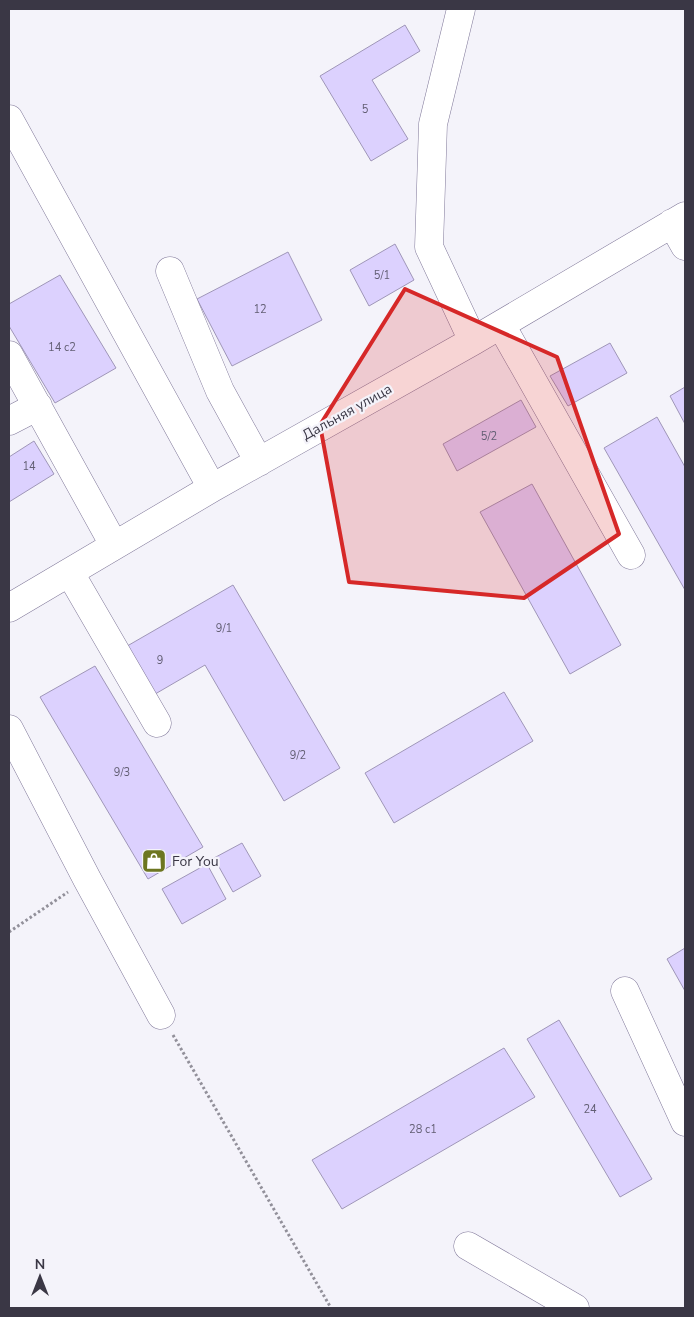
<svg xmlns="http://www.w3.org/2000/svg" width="694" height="1317" font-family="'Nunito Sans',sans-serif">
<rect width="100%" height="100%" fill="#f4f3fa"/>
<!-- building -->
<path fill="#dcd1fe" stroke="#9f96b8" d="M405 25 420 51 372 80 408 139 371 161 320 76Z
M395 244 414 280 369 306 350 270Z
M288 252 322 320 232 366 197 299Z
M60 275 116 368 55 403 9 326V304Z
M610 343 627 373 568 406 550 376Z
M685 387V424L670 396Z
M521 400 536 427 457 471 443 444Z
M657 417 685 467V590L604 448Z
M34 441 54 474 9 502V457Z
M532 484 621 645 570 674 480 512Z
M233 585 340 768 284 801 205 665 150 697 122 649Z
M95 666 203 847 148 879 40 697Z
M504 692 533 741 394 823 365 773Z
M242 843 261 876 233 892 214 858Z
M207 864 226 899 182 924 162 889Z
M685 948V991L667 959Z
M559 1020 652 1179 620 1197 527 1039Z
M504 1048 535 1097 342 1209 312 1160Z"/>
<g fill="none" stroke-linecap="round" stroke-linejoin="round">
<defs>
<path id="minor" d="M461 9 433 124 429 247 473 341
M9 119 212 488
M672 223 685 246
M170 271 220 391 259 462
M501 325 631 555
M9 355 114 545
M9 421 38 406
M70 573 157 723
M9 608 212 488 473 341 685 216
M9 729 87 879 161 1015
M625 991 685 1122
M468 1246 575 1308"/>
</defs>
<!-- minor casing -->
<use href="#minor" stroke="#81799a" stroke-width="29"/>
<!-- path -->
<path stroke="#92909a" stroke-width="3" stroke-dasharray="2.5 2.5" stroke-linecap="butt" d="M9 932 68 892
M173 1035 331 1308"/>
<!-- minor -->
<use href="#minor" stroke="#fff" stroke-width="28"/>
</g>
<!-- marked area -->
<path fill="#d62828" fill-opacity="0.2" stroke="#d62828" stroke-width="4" stroke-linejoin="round" d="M405 289 557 357 619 534 524 598 349 582 320 425Z"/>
<!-- icons -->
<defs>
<symbol id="shop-square" viewBox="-11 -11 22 22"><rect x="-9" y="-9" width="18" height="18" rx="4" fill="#6d7621" stroke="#f4f3fa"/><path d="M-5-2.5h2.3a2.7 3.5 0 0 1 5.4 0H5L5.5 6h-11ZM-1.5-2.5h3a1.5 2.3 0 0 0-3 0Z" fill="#fff"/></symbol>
</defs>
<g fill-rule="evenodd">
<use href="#shop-square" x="140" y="847" width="28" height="28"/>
</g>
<g text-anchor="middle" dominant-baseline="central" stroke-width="4.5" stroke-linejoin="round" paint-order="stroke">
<!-- number labels -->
<g font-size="11" fill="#625e73">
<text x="365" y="109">5</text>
<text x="382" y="275">5/1</text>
<text x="260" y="309">12</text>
<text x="62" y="347">14 с2</text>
<text x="489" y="436">5/2</text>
<text x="29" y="466">14</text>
<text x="224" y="628">9/1</text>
<text x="160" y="660">9</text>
<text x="298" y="755">9/2</text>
<text x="122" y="772">9/3</text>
<text x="590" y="1109">24</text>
<text x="423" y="1129">28 с1</text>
</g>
<!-- street labels -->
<g font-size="14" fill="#3a3745" stroke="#f4f3fa">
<text transform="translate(347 412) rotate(-29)">Дальняя улица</text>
</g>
<!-- poi labels -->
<g font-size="14" fill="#3a3745" stroke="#f4f3fa" text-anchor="start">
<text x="172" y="861">For You</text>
</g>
</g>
<!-- border -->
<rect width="694" height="1317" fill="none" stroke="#3a3745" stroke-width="20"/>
<!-- north arrow -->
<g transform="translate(40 1277)" stroke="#f4f3fa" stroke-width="4" paint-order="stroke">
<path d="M0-4L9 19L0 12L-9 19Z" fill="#3a3745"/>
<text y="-8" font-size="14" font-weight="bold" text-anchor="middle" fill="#3a3745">N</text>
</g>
</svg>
